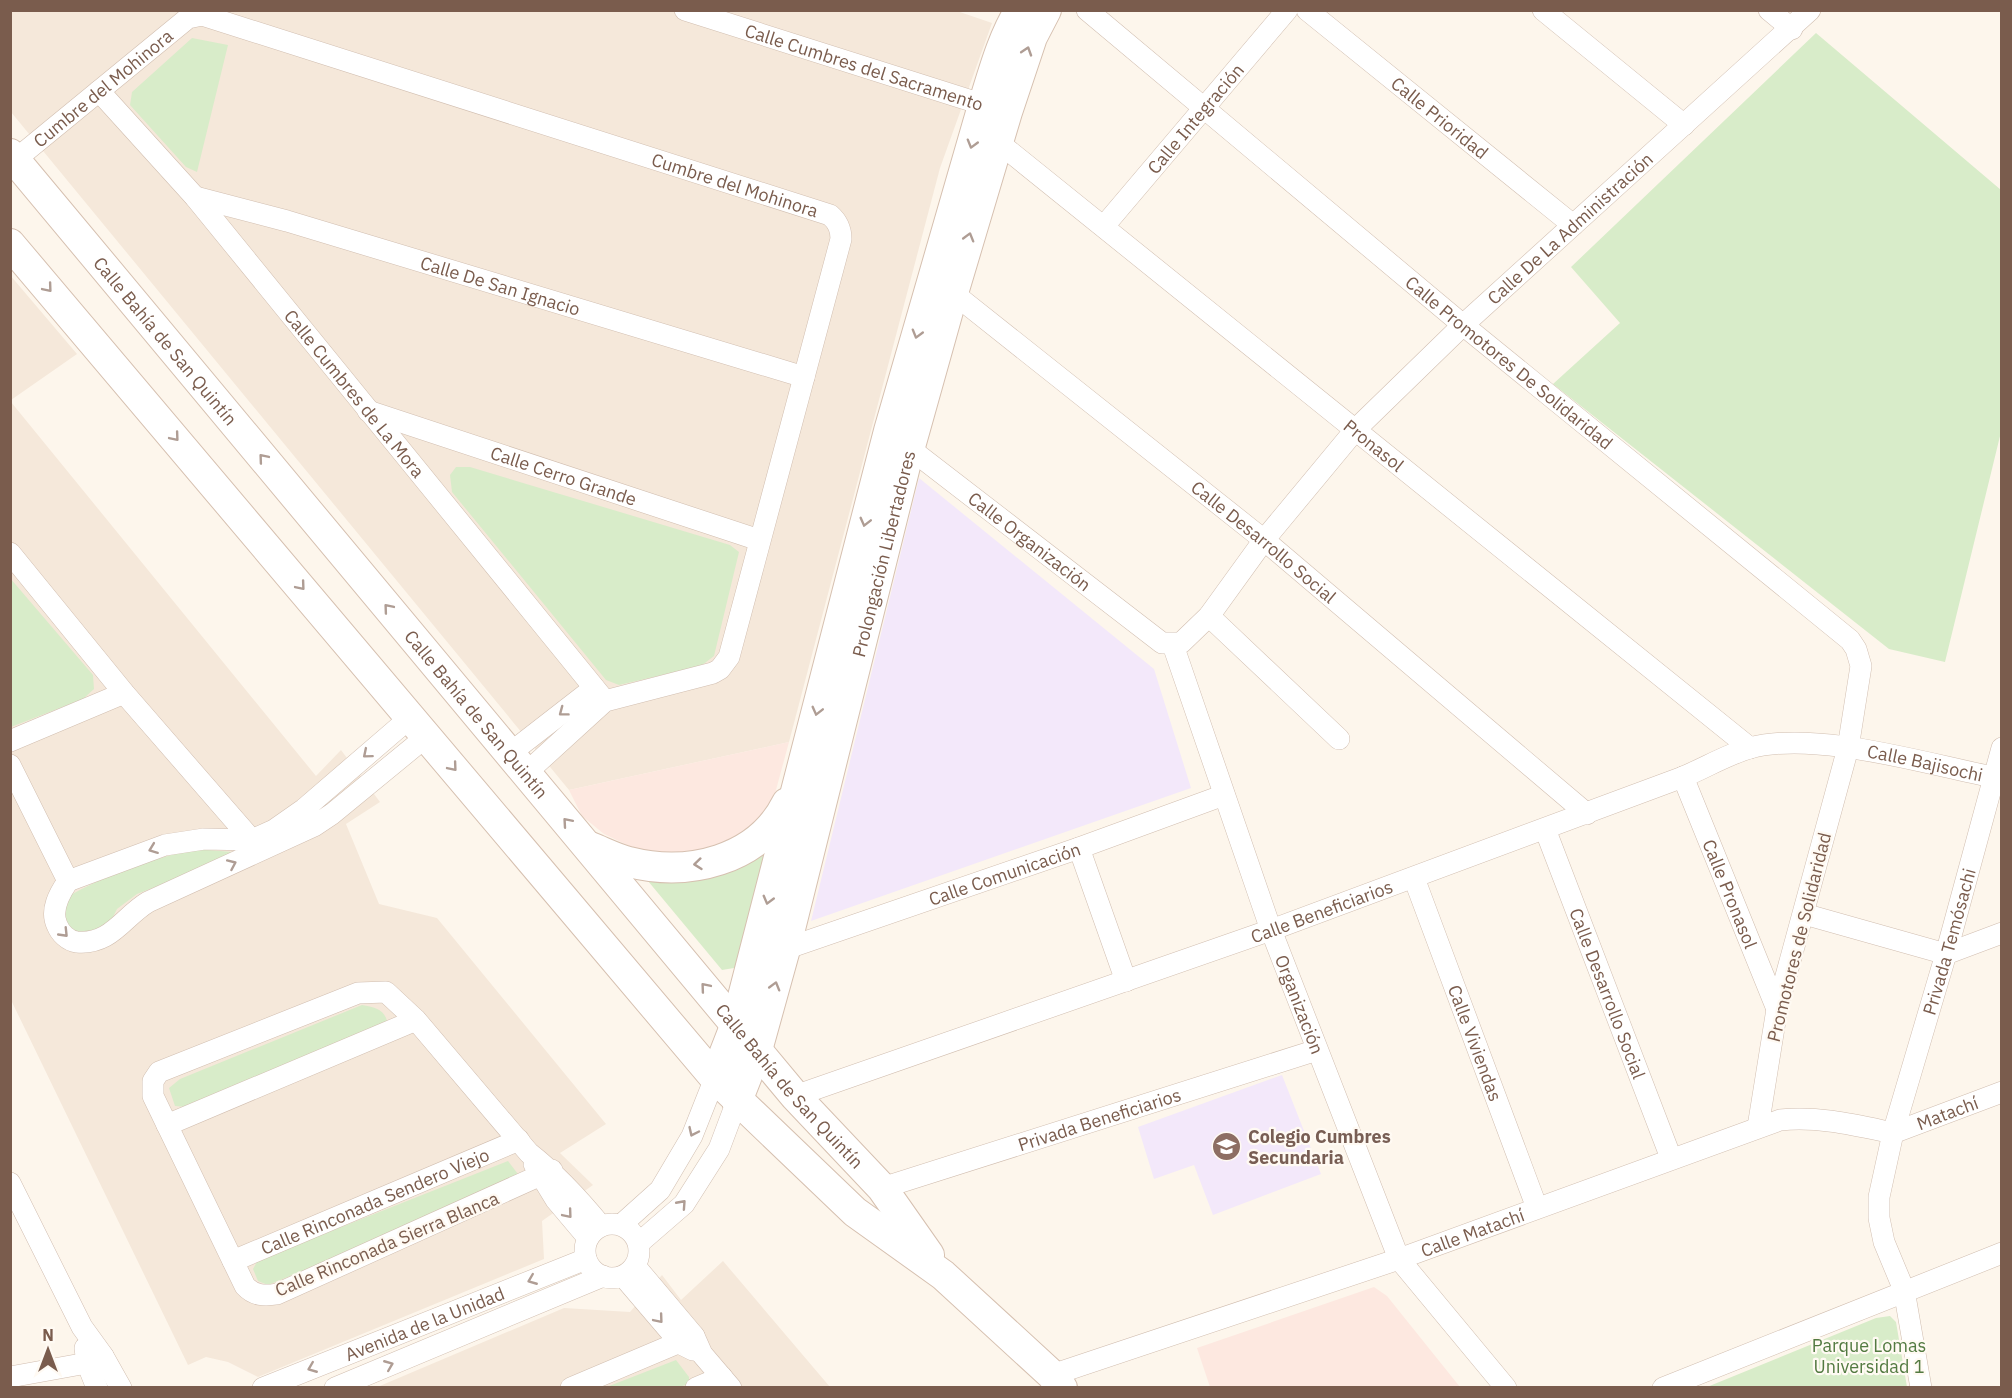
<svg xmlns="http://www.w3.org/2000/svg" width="2012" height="1398" font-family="'IBM Plex Sans',sans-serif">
<rect width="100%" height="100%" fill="#fdf6ec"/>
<!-- residential -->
<path fill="#f5e8da" d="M954 10 992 23 940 168 789 742 569 790 11 112 10 11Z
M10 275 77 354 11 400H10Z
M11 402 316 776 341 750 380 802 346 824 379 904 437 918 606 1124 560 1153 593 1185 542 1221 544 1259 258 1377 228 1362 206 1357 188 1365 11 1000Z
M723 1261 830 1387 375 1388 564 1308 630 1312 662 1275 681 1300Z"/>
<!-- commercial -->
<path fill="#fde8e0" d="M789 742 773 801 747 837 707 850 667 857 642 852 604 834 582 816 569 790Z
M1374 1287 1387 1296 1460 1387H1210L1197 1348Z"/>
<!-- education -->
<path fill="#f3e8fa" d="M919 478 1154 669 1191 788 811 921Z
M1282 1075 1321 1174 1213 1215 1194 1165 1154 1179 1138 1127Z"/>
<!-- green -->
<path fill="#d8ecc9" d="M1816 33 2001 190V432L1945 662 1889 649 1553 384 1620 323 1571 267Z
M192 38 228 45 197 172 186 167 130 105 132 92Z
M456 467H470L730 545 739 552 714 656 701 666 619 685 606 680 452 492 450 475Z
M10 578 93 675 94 689 83 699 11 727Z
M773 841 743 959 734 968 722 970 643 875Z
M195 849 233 852 227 859 137 894 117 909 108 927 79 937 61 920 65 898C105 875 151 859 195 849Z
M362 1005C374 1007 384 1009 387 1021L186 1107 175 1106 169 1088 180 1079Z
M508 1161 521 1178 519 1183 268 1285 258 1281 253 1269 258 1260Z
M1890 1316 1896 1322 1907 1387H1707L1876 1318Z
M676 1360 689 1377V1384L679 1387 604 1388Z"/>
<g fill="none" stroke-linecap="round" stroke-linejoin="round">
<defs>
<g id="street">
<path id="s1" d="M685 10 997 109"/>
<path id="s2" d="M1087 10 1463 325 1850 640 1856 649 1861 666 1848 748 1777 1009 1758 1127"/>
<path id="s3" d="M1307 10 1573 225"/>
<path d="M1543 10 1684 125"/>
<path d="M1769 10 1792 29"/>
<path id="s4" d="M99 91 195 197 605 701"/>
<path id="s5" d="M998 142 1750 748"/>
<path id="s6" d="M10 164 188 18 202 15 830 215C838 222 841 229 841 239L729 657 720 669 713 673 605 701 525 774"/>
<path id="s7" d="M195 197 287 221 804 377"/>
<path id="s8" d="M1104 226 1287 10"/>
<path id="s9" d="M943 285 1264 540 1587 814"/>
<path id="s10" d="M368 411 759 540"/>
<path id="s11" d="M900 441 1162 643H1181L1209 616 1264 540 1356 429 1463 325 1810 10"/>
<path d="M10 553 124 693 257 846"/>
<path d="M1209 616 1339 739"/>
<path id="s12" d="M1173 645 1271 930 1399 1259 1506 1388"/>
<path d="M412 716 304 809 274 830 252 840 204 839 165 845 68 881C59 894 50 910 57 925 60 933 68 941 77 942 111 945 123 917 148 902L314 826 332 814 427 736"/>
<path d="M10 741 124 693"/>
<path d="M509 754 594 688"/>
<path d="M10 765 68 881"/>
<path id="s13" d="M1683 777 1777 1009"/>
<path id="s14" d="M1545 829 1671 1158"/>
<path d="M1079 848 1126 981"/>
<path id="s15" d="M1414 878 1537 1208"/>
<path d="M1804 914 1946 954 2002 933"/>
<path id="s16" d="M785 949 1079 848 1224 795"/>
<path id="s17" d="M795 1096 1271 930 1683 777C1705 768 1728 754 1750 748 1815 730 1926 764 1993 777L2002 774"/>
<path d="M167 1125 416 1020"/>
<path id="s18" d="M1893 1133 2002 1092"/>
<path d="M534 1164 556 1200 588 1238"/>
<path d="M552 1170 277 1294C265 1296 254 1296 245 1286L153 1096V1081L159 1072 358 993 386 992 416 1020 529 1153C557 1175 579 1199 601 1226"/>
<path d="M10 1183 82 1327 103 1356 121 1388"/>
<path id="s19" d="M882 1188 1317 1050"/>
<circle cx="612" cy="1251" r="27"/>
<path d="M621 1225 660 1190 692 1136 715 1078"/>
<path d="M639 1243 684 1204 719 1149 737 1101"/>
<path id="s20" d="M233 1261 519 1140"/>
<path d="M635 1266 694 1336 702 1354 731 1388"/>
<path d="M623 1276 681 1344 693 1350"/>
<path d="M85 1348 87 1363 97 1388"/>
<path id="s21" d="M1052 1375 1399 1259 1780 1120C1819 1116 1855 1125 1893 1133"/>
<path d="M10 1377 87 1363 103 1356"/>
<path id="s22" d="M263 1388 586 1259"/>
<path d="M335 1388 603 1276"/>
<path d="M571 1388 694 1336"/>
<path d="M696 1388 722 1377"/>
<path d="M1663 1388 2002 1253"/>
<path id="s23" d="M1921 1388 1904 1290 1884 1242 1879 1218V1197L1893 1133 1946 954 2002 748"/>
</g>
<g id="secondary">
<path id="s24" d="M10 154 795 1096 882 1188 929 1255"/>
<path d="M10 244 715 1078 855 1212 943 1275 1052 1375 1062 1388"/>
<path d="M590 847C603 852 616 859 629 862 688 877 758 861 787 803"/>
<path d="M715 1078 736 1024 889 431 983 106C993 74 1002 39 1020 10"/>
<path id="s25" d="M737 1101 757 1050 785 949 909 450 953 293 1007 112 1032 37 1046 10"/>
</g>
</defs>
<!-- street casing -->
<use href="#street" stroke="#d1beb0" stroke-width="22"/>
<!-- secondary casing -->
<use href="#secondary" stroke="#d6c0b0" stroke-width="32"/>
<!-- street -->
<use href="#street" stroke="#fff" stroke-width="21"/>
<!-- secondary -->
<use href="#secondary" stroke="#fff" stroke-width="30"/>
</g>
<!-- one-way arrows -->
<defs><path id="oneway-chevron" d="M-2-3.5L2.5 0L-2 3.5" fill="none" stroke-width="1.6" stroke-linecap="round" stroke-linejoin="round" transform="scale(1.5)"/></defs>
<g stroke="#af9d94">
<use href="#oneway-chevron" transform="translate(1027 51) rotate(-72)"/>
<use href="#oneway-chevron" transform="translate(972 144) rotate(106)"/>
<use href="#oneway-chevron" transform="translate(969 237) rotate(-74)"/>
<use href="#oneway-chevron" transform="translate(48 288) rotate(50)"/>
<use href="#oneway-chevron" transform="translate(917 334) rotate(106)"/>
<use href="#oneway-chevron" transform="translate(175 437) rotate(50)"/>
<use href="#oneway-chevron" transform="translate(263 458) rotate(-130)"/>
<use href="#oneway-chevron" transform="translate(865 522) rotate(104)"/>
<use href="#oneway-chevron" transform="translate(301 586) rotate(50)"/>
<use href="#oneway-chevron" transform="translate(388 608) rotate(-130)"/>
<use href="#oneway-chevron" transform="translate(817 711) rotate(104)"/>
<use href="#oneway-chevron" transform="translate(563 712) rotate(143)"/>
<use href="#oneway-chevron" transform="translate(367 754) rotate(140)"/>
<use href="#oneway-chevron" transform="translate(453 767) rotate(50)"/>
<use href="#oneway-chevron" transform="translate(567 822) rotate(-131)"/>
<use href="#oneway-chevron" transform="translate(153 849) rotate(159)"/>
<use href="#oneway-chevron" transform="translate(232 864) rotate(-24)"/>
<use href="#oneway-chevron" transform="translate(698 864) rotate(174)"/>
<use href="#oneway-chevron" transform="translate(768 900) rotate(105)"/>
<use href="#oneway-chevron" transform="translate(64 933) rotate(46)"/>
<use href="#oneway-chevron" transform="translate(775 986) rotate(-74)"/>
<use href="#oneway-chevron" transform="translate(705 987) rotate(-130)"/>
<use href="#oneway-chevron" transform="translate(693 1132) rotate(115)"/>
<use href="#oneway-chevron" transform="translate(682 1204) rotate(-48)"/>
<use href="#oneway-chevron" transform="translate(568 1214) rotate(50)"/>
<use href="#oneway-chevron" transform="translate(532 1280) rotate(158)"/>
<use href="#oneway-chevron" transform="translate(659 1319) rotate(50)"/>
<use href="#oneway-chevron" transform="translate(389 1365) rotate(-22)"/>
<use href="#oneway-chevron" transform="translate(312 1368) rotate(158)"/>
</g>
<!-- icons -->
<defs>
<symbol id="school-disc" viewBox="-11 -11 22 22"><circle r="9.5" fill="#8d6e63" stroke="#fffaf3"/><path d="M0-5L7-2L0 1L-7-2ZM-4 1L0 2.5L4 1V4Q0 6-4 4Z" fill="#fff"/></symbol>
</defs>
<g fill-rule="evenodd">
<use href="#school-disc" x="1210" y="1130" width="33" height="33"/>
</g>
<g text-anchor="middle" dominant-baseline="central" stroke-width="4.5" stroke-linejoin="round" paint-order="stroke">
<!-- street labels -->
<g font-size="18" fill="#7a5c4d" stroke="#fffaf3">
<text stroke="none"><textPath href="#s1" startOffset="188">Calle Cumbres del Sacramento</textPath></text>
<text stroke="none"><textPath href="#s6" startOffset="120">Cumbre del Mohinora</textPath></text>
<text stroke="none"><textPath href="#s3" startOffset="171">Calle Prioridad</textPath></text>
<text stroke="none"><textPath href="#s8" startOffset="141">Calle Integración</textPath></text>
<text stroke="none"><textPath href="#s6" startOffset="804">Cumbre del Mohinora</textPath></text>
<text stroke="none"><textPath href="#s11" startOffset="920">Calle De La Administración</textPath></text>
<text stroke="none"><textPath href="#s7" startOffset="318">Calle De San Ignacio</textPath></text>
<text stroke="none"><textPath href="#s24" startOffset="243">Calle Bahía de San Quintín</textPath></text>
<text stroke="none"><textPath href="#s2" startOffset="550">Calle Promotores De Solidaridad</textPath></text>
<text stroke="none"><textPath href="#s4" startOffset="396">Calle Cumbres de La Mora</textPath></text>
<text stroke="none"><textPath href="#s5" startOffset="483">Pronasol</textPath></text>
<text stroke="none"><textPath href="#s10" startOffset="206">Calle Cerro Grande</textPath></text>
<text stroke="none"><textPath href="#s11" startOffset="164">Calle Organización</textPath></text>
<text stroke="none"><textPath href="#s9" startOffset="411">Calle Desarrollo Social</textPath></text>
<text stroke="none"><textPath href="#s25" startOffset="567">Prolongación Libertadores</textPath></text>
<text stroke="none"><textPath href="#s24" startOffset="729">Calle Bahía de San Quintín</textPath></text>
<text stroke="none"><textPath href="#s17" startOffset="1194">Calle Bajisochi</textPath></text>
<text stroke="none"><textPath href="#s16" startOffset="232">Calle Comunicación</textPath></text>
<text stroke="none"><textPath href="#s13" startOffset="126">Calle Pronasol</textPath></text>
<text stroke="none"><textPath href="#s17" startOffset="558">Calle Beneficiarios</textPath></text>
<text transform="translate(1799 937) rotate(-76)">Promotores de Solidaridad</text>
<text stroke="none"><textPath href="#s23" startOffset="462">Privada Temósachi</textPath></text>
<text stroke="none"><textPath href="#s14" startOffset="176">Calle Desarrollo Social</textPath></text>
<text stroke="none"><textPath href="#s12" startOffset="381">Organización</textPath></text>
<text stroke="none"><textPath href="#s15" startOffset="176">Calle Viviendas</textPath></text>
<text stroke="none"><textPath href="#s24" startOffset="1215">Calle Bahía de San Quintín</textPath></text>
<text stroke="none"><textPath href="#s18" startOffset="58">Matachí</textPath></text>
<text stroke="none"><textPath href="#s19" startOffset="228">Privada Beneficiarios</textPath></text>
<text stroke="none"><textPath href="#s20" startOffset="154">Calle Rinconada Sendero Viejo</textPath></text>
<text stroke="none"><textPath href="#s21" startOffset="444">Calle Matachí</textPath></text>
<text transform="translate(387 1244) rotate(-23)">Calle Rinconada Sierra Blanca</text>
<text stroke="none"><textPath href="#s22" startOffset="174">Avenida de la Unidad</textPath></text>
</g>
<!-- education labels -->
<g font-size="18" font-weight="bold" fill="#785e54" stroke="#fffaf3" text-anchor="start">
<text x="1248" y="1136">Colegio Cumbres<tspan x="1248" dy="21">Secundaria</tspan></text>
</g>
<!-- park labels -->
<g font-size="18" fill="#537a41" stroke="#fffaf3">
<text x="1869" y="1345">Parque Lomas<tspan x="1869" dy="21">Universidad 1</tspan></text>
</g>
</g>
<!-- border -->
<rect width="2012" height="1398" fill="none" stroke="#7a5c4d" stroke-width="24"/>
<!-- north arrow -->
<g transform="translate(48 1350)" stroke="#fffaf3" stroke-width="4.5" paint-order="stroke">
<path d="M0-4.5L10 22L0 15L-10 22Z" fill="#7a5c4d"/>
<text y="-9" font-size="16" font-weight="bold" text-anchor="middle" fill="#7a5c4d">N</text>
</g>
</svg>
